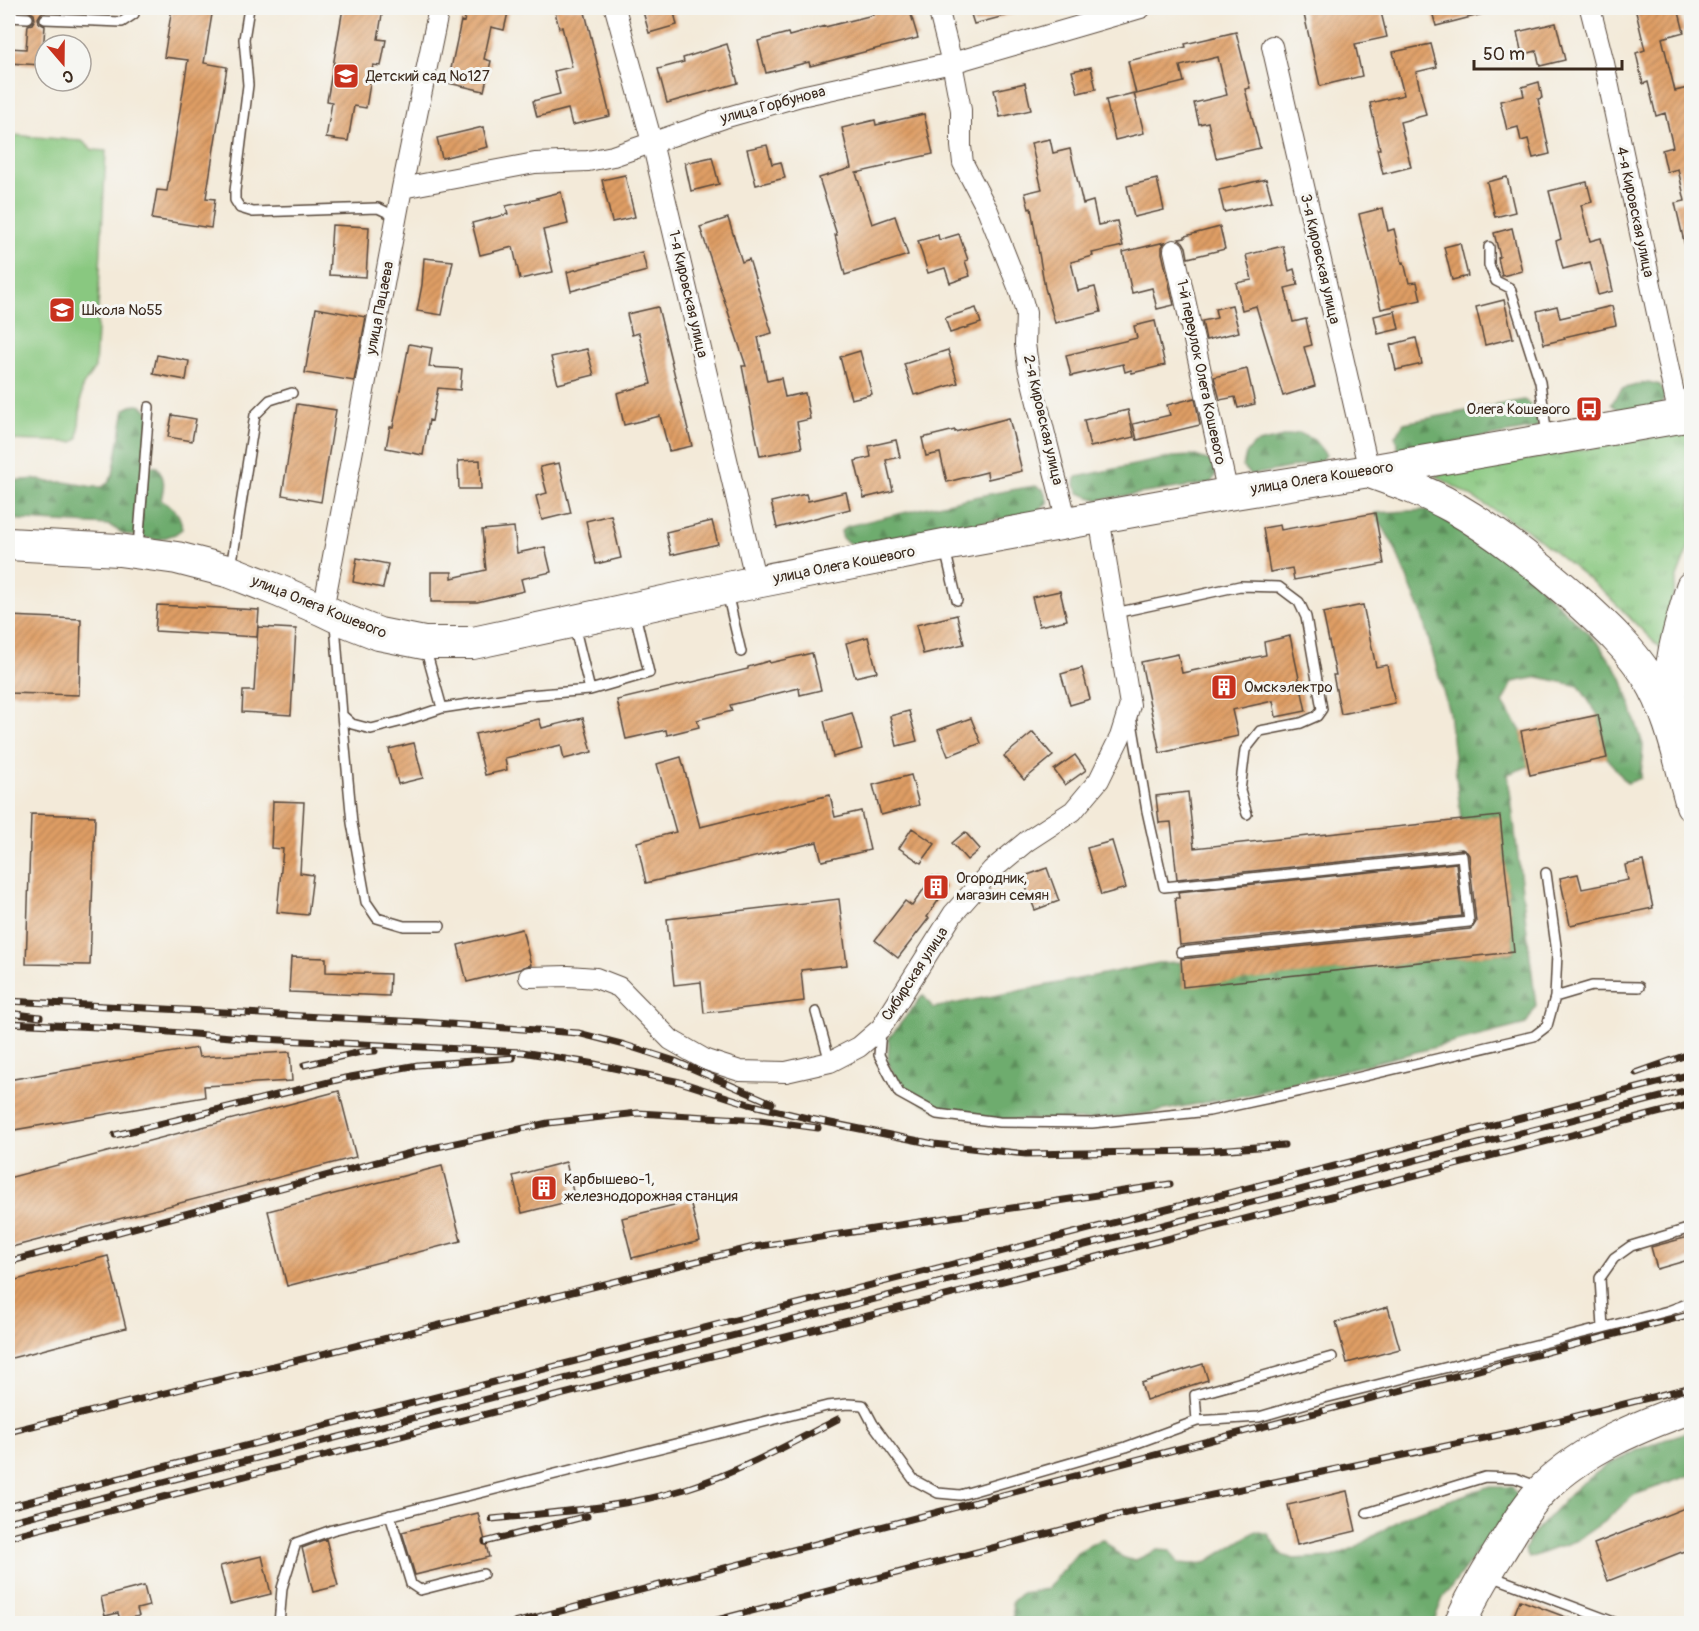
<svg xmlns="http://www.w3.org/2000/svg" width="1699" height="1631" font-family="Pangolin,sans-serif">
<defs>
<pattern id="grass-tufts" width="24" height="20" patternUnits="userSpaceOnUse" patternTransform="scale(1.5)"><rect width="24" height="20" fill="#89c880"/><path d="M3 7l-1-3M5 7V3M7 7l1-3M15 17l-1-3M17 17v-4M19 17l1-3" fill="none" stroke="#71a368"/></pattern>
<pattern id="forest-firs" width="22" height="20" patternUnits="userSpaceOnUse" patternTransform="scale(1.5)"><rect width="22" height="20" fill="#6eac6e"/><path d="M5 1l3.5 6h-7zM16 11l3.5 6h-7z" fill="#5c8c5a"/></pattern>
<pattern id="building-hatch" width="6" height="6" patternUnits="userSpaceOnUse" patternTransform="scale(1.5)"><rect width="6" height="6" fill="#df9e65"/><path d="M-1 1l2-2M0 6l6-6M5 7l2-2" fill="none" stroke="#b68153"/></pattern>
</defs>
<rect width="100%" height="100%" fill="#f6f6f2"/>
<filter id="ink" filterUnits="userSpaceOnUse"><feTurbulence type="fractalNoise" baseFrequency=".0167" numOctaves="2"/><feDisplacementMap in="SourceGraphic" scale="12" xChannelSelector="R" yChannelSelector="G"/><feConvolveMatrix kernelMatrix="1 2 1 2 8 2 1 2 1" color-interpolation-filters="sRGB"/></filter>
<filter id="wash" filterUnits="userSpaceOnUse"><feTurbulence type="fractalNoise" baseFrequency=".008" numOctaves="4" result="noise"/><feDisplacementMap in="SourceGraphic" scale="24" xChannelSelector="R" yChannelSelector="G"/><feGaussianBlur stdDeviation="1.35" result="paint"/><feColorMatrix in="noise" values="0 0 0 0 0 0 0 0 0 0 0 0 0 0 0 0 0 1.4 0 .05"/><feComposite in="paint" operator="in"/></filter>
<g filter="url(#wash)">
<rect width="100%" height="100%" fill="#f3ead9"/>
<!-- grass -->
<path fill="url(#grass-tufts)" stroke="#62794f" stroke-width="1.5" d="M1691 431V541L1677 577 1661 649 1603 591 1529 531 1435 475Z"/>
<!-- forest -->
<path fill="url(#forest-firs)" stroke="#546b46" stroke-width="1.5" d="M1648 382 1660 385 1665 397 1658 408 1624 414 1611 404 1622 389Z
M1524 400 1539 410 1537 428 1399 452 1395 436 1404 423Z
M133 405C135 405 140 405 142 406 151 410 155 428 154 437 153 448 149 455 149 466L157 467C166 479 164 486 161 500 173 508 181 513 182 529L175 534 158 540 124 534 109 525 8 519V481L39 479 48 482H65L93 487H102L109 482 113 474 125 409Z
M1299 433 1314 440 1326 455 1319 462 1252 475 1243 467 1246 453 1255 444Z
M1195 456 1214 462 1217 472 1211 483 1098 500 1079 493 1075 485 1076 477 1172 457Z
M1035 486 1043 489 1048 502 1038 512 857 548 843 539 841 531 848 526C910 511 972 496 1035 486Z
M1427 510 1465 531 1526 573 1599 644 1622 678 1643 745 1641 778 1627 783 1607 758 1598 715 1579 686 1539 677 1513 682 1503 703 1521 731 1529 766 1508 774 1536 1006 1526 1024 1251 1094 1143 1114 1086 1120H999L938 1111 902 1091 888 1062 889 1038 923 995 933 1008 1159 963 1180 962 1183 986 1514 952 1499 816 1461 820 1449 712 1421 612 1394 546 1375 513Z
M1691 1430V1475L1634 1495 1606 1520 1577 1540 1529 1558 1525 1550 1531 1536 1577 1487 1606 1466 1640 1449Z
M1487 1487H1512L1519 1497 1443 1598 1433 1623H1014L1012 1602 1022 1593 1047 1589 1079 1551 1102 1539 1122 1557 1134 1561 1157 1550 1171 1551 1178 1563 1192 1564 1205 1563 1256 1531 1268 1534 1282 1555 1293 1559 1332 1557 1354 1548 1409 1514Z"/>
<!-- pitch -->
<path fill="#89c880" stroke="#62794f" stroke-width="1.5" d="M13 135 82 141 93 150 106 151 95 368 82 387 78 439 73 442 8 440V137Z"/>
<g id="blocks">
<!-- building -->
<path fill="url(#building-hatch)" d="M29 8H46L45 12 41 13 38 18 39 23 45 26 42 65 8 63V48L26 49 28 25 32 24 35 19 34 14 29 11Z
M172 8H213L204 63 227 67 206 198 215 199 211 228 152 219 157 190 167 191 188 60 164 57Z
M343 8H383L378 39 386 40 381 66 373 65 366 108 354 106 348 141 326 138 332 102 327 101Z
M467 8H509L504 30 491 27 484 59 491 61 484 91 448 83 461 21 464 22Z
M554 8H584L610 116 572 125 568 109 537 117 533 101 560 94 554 71 572 67 562 27 559 28Z
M642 8H673L677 25 649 33Z
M888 8H909L918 38 810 66 809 62 766 73 758 41 788 33 789 36 825 26V27L873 15 872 12Z
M969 8H1016V13L974 24Z
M1313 8H1380L1387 37 1355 44 1362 76 1320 86 1303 10Z
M1431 8H1486L1487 13 1436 26Z
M1635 8H1678L1684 32 1662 38 1675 91 1692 87V246H1685L1675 203 1685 201 1678 169 1667 172 1662 150 1673 147 1665 113 1656 116 1648 82 1643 84 1636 53 1645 50Z
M1556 23 1565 60 1540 66 1536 51 1522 55 1517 32Z
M1236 32 1250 88 1245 89 1260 148 1216 158 1208 122 1199 124 1194 103 1227 95 1218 57 1180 66 1184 82 1136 94 1128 61 1186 47 1185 44Z
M727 44 738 83 667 103 658 69 684 62 683 58Z
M1431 44 1437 67 1416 72 1426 115 1400 122 1411 167 1383 174 1377 149H1380L1370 103 1404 95 1393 52Z
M1091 67 1096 89 1078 93 1072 71Z
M1539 82 1542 98 1538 99 1550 154 1533 158 1528 139 1521 141 1518 127 1507 130 1500 101 1524 96 1522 87Z
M1025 83 1031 110 1000 117 994 90Z
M1134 93 1144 133 1115 140 1106 100Z
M924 114 933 154 887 164V166L856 173 872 224 895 216 908 255 845 275 835 235H837L819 178 851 168 842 128 875 120 876 125Z
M483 127 488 147 442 158 437 138Z
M1050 139 1053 153 1070 149 1083 204 1093 201 1098 225 1117 221 1123 246 1092 253 1093 256 1071 262 1078 291 1095 287 1101 312 1055 323 1045 288 1031 208 1029 209 1025 193 1042 189 1031 143Z
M767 145 772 164 781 162 785 178 756 185 747 149Z
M712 157 719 184 691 191 685 163Z
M625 175 635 217 612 222 602 180Z
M1507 177 1515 212 1495 217 1487 182Z
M1157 179 1164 210 1134 217 1127 186Z
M1266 179 1272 201 1224 212 1219 190Z
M1587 182 1592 202 1581 205 1590 241 1601 238 1613 291 1598 295 1590 262 1563 269 1556 241 1561 239 1549 191Z
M561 192 568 224 543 230 553 272 520 279 513 247 480 255 472 223 508 214 506 206 538 199 537 198Z
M1383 208 1388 231 1394 229 1402 263 1404 262 1409 283 1417 282 1421 300 1381 309 1359 214Z
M728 218 742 262 749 259 772 333 758 337 767 381 781 378 785 397 805 393 810 419 797 422 802 448 760 456 742 366H746L700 227Z
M332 225 369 227 366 277 329 275Z
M1220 227 1225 249 1188 258 1186 247 1183 242 1179 239 1185 238V236Z
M1512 228 1522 271 1502 276 1498 258 1500 257 1494 233Z
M959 234 968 260 965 261 970 276 950 283 945 268 928 273 918 241 938 235 939 240Z
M1165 242 1162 247V253L1174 305 1157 309 1152 288 1132 293 1123 252Z
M1460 243 1468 276 1452 280 1444 247Z
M1283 246 1289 271 1294 269 1298 285 1285 288 1293 322 1306 319 1312 345 1304 347 1315 386 1283 396 1256 306 1242 310 1236 283 1252 280 1246 255Z
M642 252 647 271 571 291 567 272Z
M424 258 453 261 442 315 417 311 422 285Z
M1504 300 1513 338 1485 345 1476 307Z
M1232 305 1239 332 1206 340 1202 321 1217 318 1215 309Z
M1557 306 1560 318 1612 306 1616 325 1564 337 1565 339 1544 344 1537 311Z
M658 307 692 446 669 451 660 416 624 425 617 393 651 384 639 333 632 335 627 314Z
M316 308 366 317 354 381 305 373Z
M976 308 981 323 950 333 945 318Z
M1395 311 1399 329 1378 334 1374 316Z
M1155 321 1165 365 1132 373 1131 370 1125 372 1123 364 1071 376 1066 355 1137 338 1134 326Z
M1416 338 1422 364 1396 370 1390 345Z
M409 344 432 348 429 367 462 369 460 390 438 388 432 421 429 420 423 455 386 448 390 427H393Z
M587 349 594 375 558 384 551 357Z
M948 350 958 383 919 395V394L914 395 904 364Z
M860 351 872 394 851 399 840 357Z
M157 355 189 361 186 380 153 374Z
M1247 369 1255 404 1238 408 1235 397 1220 400 1214 377Z
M1195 398 1200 425 1137 440 1133 424 1170 415 1167 405Z
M297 404 336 410 321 502 282 495Z
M1128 410 1134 437 1090 447 1084 420Z
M172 415 196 419 192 441 168 437Z
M1009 418 1022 471 988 479 987 472 947 482 940 453 926 456 922 438 955 430V432Z
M896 440 900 457 886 460 893 491 864 498 855 461 871 457 869 446Z
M480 460 481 489H459L458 461Z
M559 463 571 513 542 520 536 496 547 493 540 467Z
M846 492 850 509 777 528 771 502 806 494 808 501Z
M1375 513 1384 564 1294 580 1292 568 1270 572 1263 528 1280 525 1281 530Z
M611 515 621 558 596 564 586 521Z
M712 521 718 544 671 555 666 532Z
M514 527 517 553 545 547 551 572 521 579 524 591 477 602H431V572H452V578L486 570 482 530Z
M357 558 388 564 383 588 353 582Z
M1060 591 1067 620 1039 626 1032 597Z
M157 605 259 610 257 637 155 631Z
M1363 605 1376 667 1387 665 1395 703 1341 714 1333 675H1336L1323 613Z
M957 615 964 644 923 654 916 625Z
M8 616 81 619 79 695 8 693Z
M258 627 296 629 291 715 242 712 243 691H254Z
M1290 636 1306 711 1276 717 1273 701 1232 710 1238 736 1160 753 1141 662 1178 654 1182 673 1266 655 1264 642Z
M868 637 877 672 855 677 846 643Z
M812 653 821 690 800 695 799 688 730 705 732 711 697 720 699 727 667 735 666 730 626 739 617 700 748 669V667L769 661 770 663Z
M1082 668 1090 699 1070 705 1061 674Z
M909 711 917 741 897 746 890 716Z
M852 713 862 749 833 757 824 721Z
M1598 715 1607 758 1530 775 1521 731Z
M583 718 592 752 564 759 561 745 505 758 507 770 485 775 475 734 539 719 542 728Z
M971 718 981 743 948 756 938 730Z
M1033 732 1053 756 1024 780 1004 756Z
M414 743 423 778 398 784 389 749Z
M1075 755 1086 770 1065 785 1054 770Z
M681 757 700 827 830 795 835 817 861 811 870 850 822 861 817 842 646 883 637 842 676 832 657 764Z
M911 775 919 805 881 815 873 785Z
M1188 792 1194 848 1500 816 1514 952 1183 987 1181 959 1470 929 1473 927 1476 922 1469 855 1467 852 1462 849 1177 879 1171 822 1159 823 1156 796Z
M273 801 304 802 300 873 313 875 308 915 277 912 283 849 271 848Z
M31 814 95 816 90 965 26 964Z
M912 828 935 844 921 863 899 848Z
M965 832 980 849 967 860 952 843Z
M1112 841 1126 888 1101 895 1087 848Z
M1643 861 1653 908 1570 925 1560 878 1578 874 1582 889 1628 880 1625 865Z
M1456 863 1462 916 1180 945 1175 898H1179L1178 892Z
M1047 868 1059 901 1035 910 1022 877Z
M933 876 948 886 927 917 929 918 898 958 875 940 905 901 912 906Z
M839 899 847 965 801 970 804 1001 704 1013 701 982 674 985 667 919Z
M522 929 531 965 523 967 520 969 467 982 458 945Z
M291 957 326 958V972L390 974 389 996 289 992Z
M197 1048 199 1057 290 1052 292 1081 204 1086 205 1097 8 1131V1080Z
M339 1091 356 1157 8 1248V1178Z
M566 1162 575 1200 522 1213 513 1176Z
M442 1166 461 1241 287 1286 268 1211Z
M690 1201 700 1241 632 1258 622 1218Z
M1692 1236V1259L1657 1269 1651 1247Z
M108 1256 126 1328 8 1359V1282Z
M1388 1307 1400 1349 1347 1363 1336 1322Z
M1203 1364 1208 1380 1146 1400 1141 1383Z
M1347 1491 1356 1531 1297 1545 1288 1505Z
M1692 1505V1548L1608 1581 1594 1544Z
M478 1513 489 1557 415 1575 402 1532Z
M326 1539 338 1586 313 1592 302 1548Z
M262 1556 271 1594 230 1604 220 1566Z
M144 1586 149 1606 137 1609 139 1616 120 1620 118 1613 105 1616 101 1597Z
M1520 1600 1579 1622V1623H1511Z"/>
</g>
</g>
<g filter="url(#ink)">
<use href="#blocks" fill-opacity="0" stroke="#57473a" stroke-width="1.5"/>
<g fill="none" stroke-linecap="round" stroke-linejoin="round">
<defs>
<path id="service" d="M249 8 244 39 248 85 235 191V200L240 208 253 212 378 208 397 217
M8 17 28 18
M45 19 122 22 134 14 135 8
M1489 247V265L1496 281 1510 288 1540 382 1547 437
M138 547 149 407
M945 549 957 600
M231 568 255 415 270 400 292 393
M727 593 741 652
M1115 613 1240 586 1279 587 1299 602 1306 617 1322 709 1317 716 1301 723 1260 731 1245 750 1240 791 1247 814
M335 624 342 715 352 724 371 729 403 721 442 708 528 695 590 690 649 673 635 614
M574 625 590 690
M425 647 442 708
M342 715 352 823 366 902 377 918 404 926H440
M1131 716 1147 811 1164 887 1462 856 1469 922 1181 952
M1555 997 1592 986 1639 987
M816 1012 830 1062
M881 1030 879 1055 899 1093 937 1114 999 1122 1092 1123 1209 1111 1301 1091 1534 1036 1547 1026 1555 997 1557 953 1546 873
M1603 1328 1600 1278 1614 1258 1631 1246 1691 1228
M1197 1421 1195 1395 1332 1357
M1367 1513 1485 1477 1515 1478 1539 1487
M390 1515 411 1584 420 1590 483 1574
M1491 1576 1619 1624
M279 1624 282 1588 296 1543 332 1530 827 1406 848 1404 863 1405 873 1424 914 1480 938 1493 960 1495 1126 1447 1197 1421 1259 1417 1317 1400 1603 1328 1668 1311 1692 1302"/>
<path id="minor" d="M615 8 652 142 756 582
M938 8 952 63 961 110V146L963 163 988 211 1020 292 1026 313 1025 344 1028 366 1067 523
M1590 8 1604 63 1679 417
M1272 46 1369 471
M402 188 535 163 588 161 613 156 724 118 801 96 952 63 1141 8
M1174 250 1228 494
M323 610 402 188 439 8
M529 977 568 976 596 978 619 987 671 1040 706 1060 740 1071 786 1072 830 1062 859 1047 881 1028 953 914 992 870 1027 841 1073 811 1099 780 1120 737 1130 705 1099 517"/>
<path id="primary" d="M1370 472C1398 482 1427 492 1453 507 1498 533 1538 566 1577 600 1602 623 1629 647 1648 677 1671 713 1680 763 1692 805
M8 544 119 550 177 558 231 572 279 591 323 610 346 621 379 634 424 643H473L756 582 944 545 1228 494 1369 471 1692 415
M1671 715C1666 671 1679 629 1692 587
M1460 1624C1471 1598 1485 1575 1500 1551 1513 1530 1526 1506 1544 1488 1585 1448 1639 1426 1692 1407"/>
</defs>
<!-- service casing -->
<use href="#service" stroke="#57473a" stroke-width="12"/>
<!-- minor casing -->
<use href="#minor" stroke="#57473a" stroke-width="22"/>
<!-- primary casing -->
<use href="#primary" stroke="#57473a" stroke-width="34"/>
<!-- service -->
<use href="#service" stroke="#fff" stroke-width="9"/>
<!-- minor -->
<use href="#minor" stroke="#fff" stroke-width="20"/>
<!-- primary -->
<use href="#primary" stroke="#fff" stroke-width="32"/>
<defs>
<path id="rail" d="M8 1001 421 1022 578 1033 625 1045 675 1061 772 1103
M8 1013 40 1017
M8 1023 120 1028 243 1038 522 1052 590 1063 680 1082 749 1104 811 1119 934 1144 1026 1154 1202 1151 1284 1145
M304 1065 361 1052 375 1051
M1636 1073 1692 1053
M115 1135 345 1078 418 1065 513 1058
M8 1262 414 1152 548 1123 638 1113 760 1120 818 1128
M8 1432 754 1247 1170 1184
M8 1507 1692 1074
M492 1519C557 1512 622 1508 685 1489 739 1472 788 1445 838 1419
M8 1522 1692 1089
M8 1537 1692 1104
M485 1542 587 1516
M511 1624 1692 1314
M702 1624 1126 1513 1513 1432 1692 1387"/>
</defs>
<!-- rail casing -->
<use href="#rail" stroke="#3b2a1e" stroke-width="7"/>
<!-- rail -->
<use href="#rail" stroke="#f6f6f2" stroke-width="4.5" stroke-dasharray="14" stroke-linecap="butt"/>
</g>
</g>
<!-- icons -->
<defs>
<symbol id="school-square" viewBox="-11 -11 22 22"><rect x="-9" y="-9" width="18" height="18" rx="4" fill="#c8321e" stroke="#f6f6f2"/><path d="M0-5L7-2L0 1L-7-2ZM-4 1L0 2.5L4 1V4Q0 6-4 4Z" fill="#fff"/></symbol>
<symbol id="bus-square" viewBox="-11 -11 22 22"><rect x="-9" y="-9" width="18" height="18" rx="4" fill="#c8321e" stroke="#f6f6f2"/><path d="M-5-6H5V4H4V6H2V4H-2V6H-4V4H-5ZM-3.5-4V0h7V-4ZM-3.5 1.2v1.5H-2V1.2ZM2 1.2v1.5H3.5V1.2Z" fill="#fff"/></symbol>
<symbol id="building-square" viewBox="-11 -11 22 22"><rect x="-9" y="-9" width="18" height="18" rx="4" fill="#c8321e" stroke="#f6f6f2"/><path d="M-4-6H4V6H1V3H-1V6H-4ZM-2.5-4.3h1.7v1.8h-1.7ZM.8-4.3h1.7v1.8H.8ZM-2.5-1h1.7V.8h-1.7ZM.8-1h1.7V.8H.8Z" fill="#fff"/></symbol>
</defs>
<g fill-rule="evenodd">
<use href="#school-square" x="331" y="61" width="30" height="30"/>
<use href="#school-square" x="47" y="295" width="30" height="30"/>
<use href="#bus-square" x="1574" y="394" width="30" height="30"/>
<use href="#building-square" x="1209" y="672" width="30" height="30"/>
<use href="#building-square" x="921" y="872" width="30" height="30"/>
<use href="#building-square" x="529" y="1173" width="30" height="30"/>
</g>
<g text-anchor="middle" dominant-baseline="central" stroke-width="6" stroke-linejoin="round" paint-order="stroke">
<!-- poi labels -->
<g font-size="15" fill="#3b2a1e" stroke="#f6f6f2" text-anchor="start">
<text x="366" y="76">Детский сад №127</text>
<text x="82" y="310">Школа №55</text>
<text x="1570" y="409" text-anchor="end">Олега Кошевого</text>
<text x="1244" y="687">Омскэлектро</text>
<text x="956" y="878">Огородник,<tspan x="956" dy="17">магазин семян</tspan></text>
<text x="564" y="1179">Карбышево-1,<tspan x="564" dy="17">железнодорожная станция</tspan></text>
</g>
<!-- street labels -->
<g font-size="15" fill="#3b2a1e" stroke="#f6f6f2">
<text transform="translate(773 105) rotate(-15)">улица Горбунова</text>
<text transform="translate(1635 212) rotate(78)">4-я Кировская улица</text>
<text transform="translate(1320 259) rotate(77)">3-я Кировская улица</text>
<text transform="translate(688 294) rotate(77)">1-я Кировская улица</text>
<text transform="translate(380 308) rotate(-79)">улица Пацаева</text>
<text transform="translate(1201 372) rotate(78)">1-й переулок Олега Кошевого</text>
<text transform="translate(1043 420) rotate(77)">2-я Кировская улица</text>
<text transform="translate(1322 478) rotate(-9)">улица Олега Кошевого</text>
<text transform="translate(844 565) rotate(-11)">улица Олега Кошевого</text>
<text transform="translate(319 607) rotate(22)">улица Олега Кошевого</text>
<text transform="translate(915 974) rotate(-57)">Сибирская улица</text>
</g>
</g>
<!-- margin -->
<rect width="1699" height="1631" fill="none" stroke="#f6f6f2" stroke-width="30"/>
<!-- north arrow -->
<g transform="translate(63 63) rotate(160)"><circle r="28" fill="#f6f6f2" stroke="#aba49d" stroke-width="1.5"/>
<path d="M0-4.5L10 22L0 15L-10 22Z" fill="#c8321e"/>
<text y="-9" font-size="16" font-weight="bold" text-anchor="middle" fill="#3b2a1e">С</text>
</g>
<!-- scale -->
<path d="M1474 60v9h148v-9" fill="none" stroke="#3b2a1e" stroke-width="3"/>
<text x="1483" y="60" font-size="18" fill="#3b2a1e" stroke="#f6f6f2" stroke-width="4.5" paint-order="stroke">50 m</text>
</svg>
